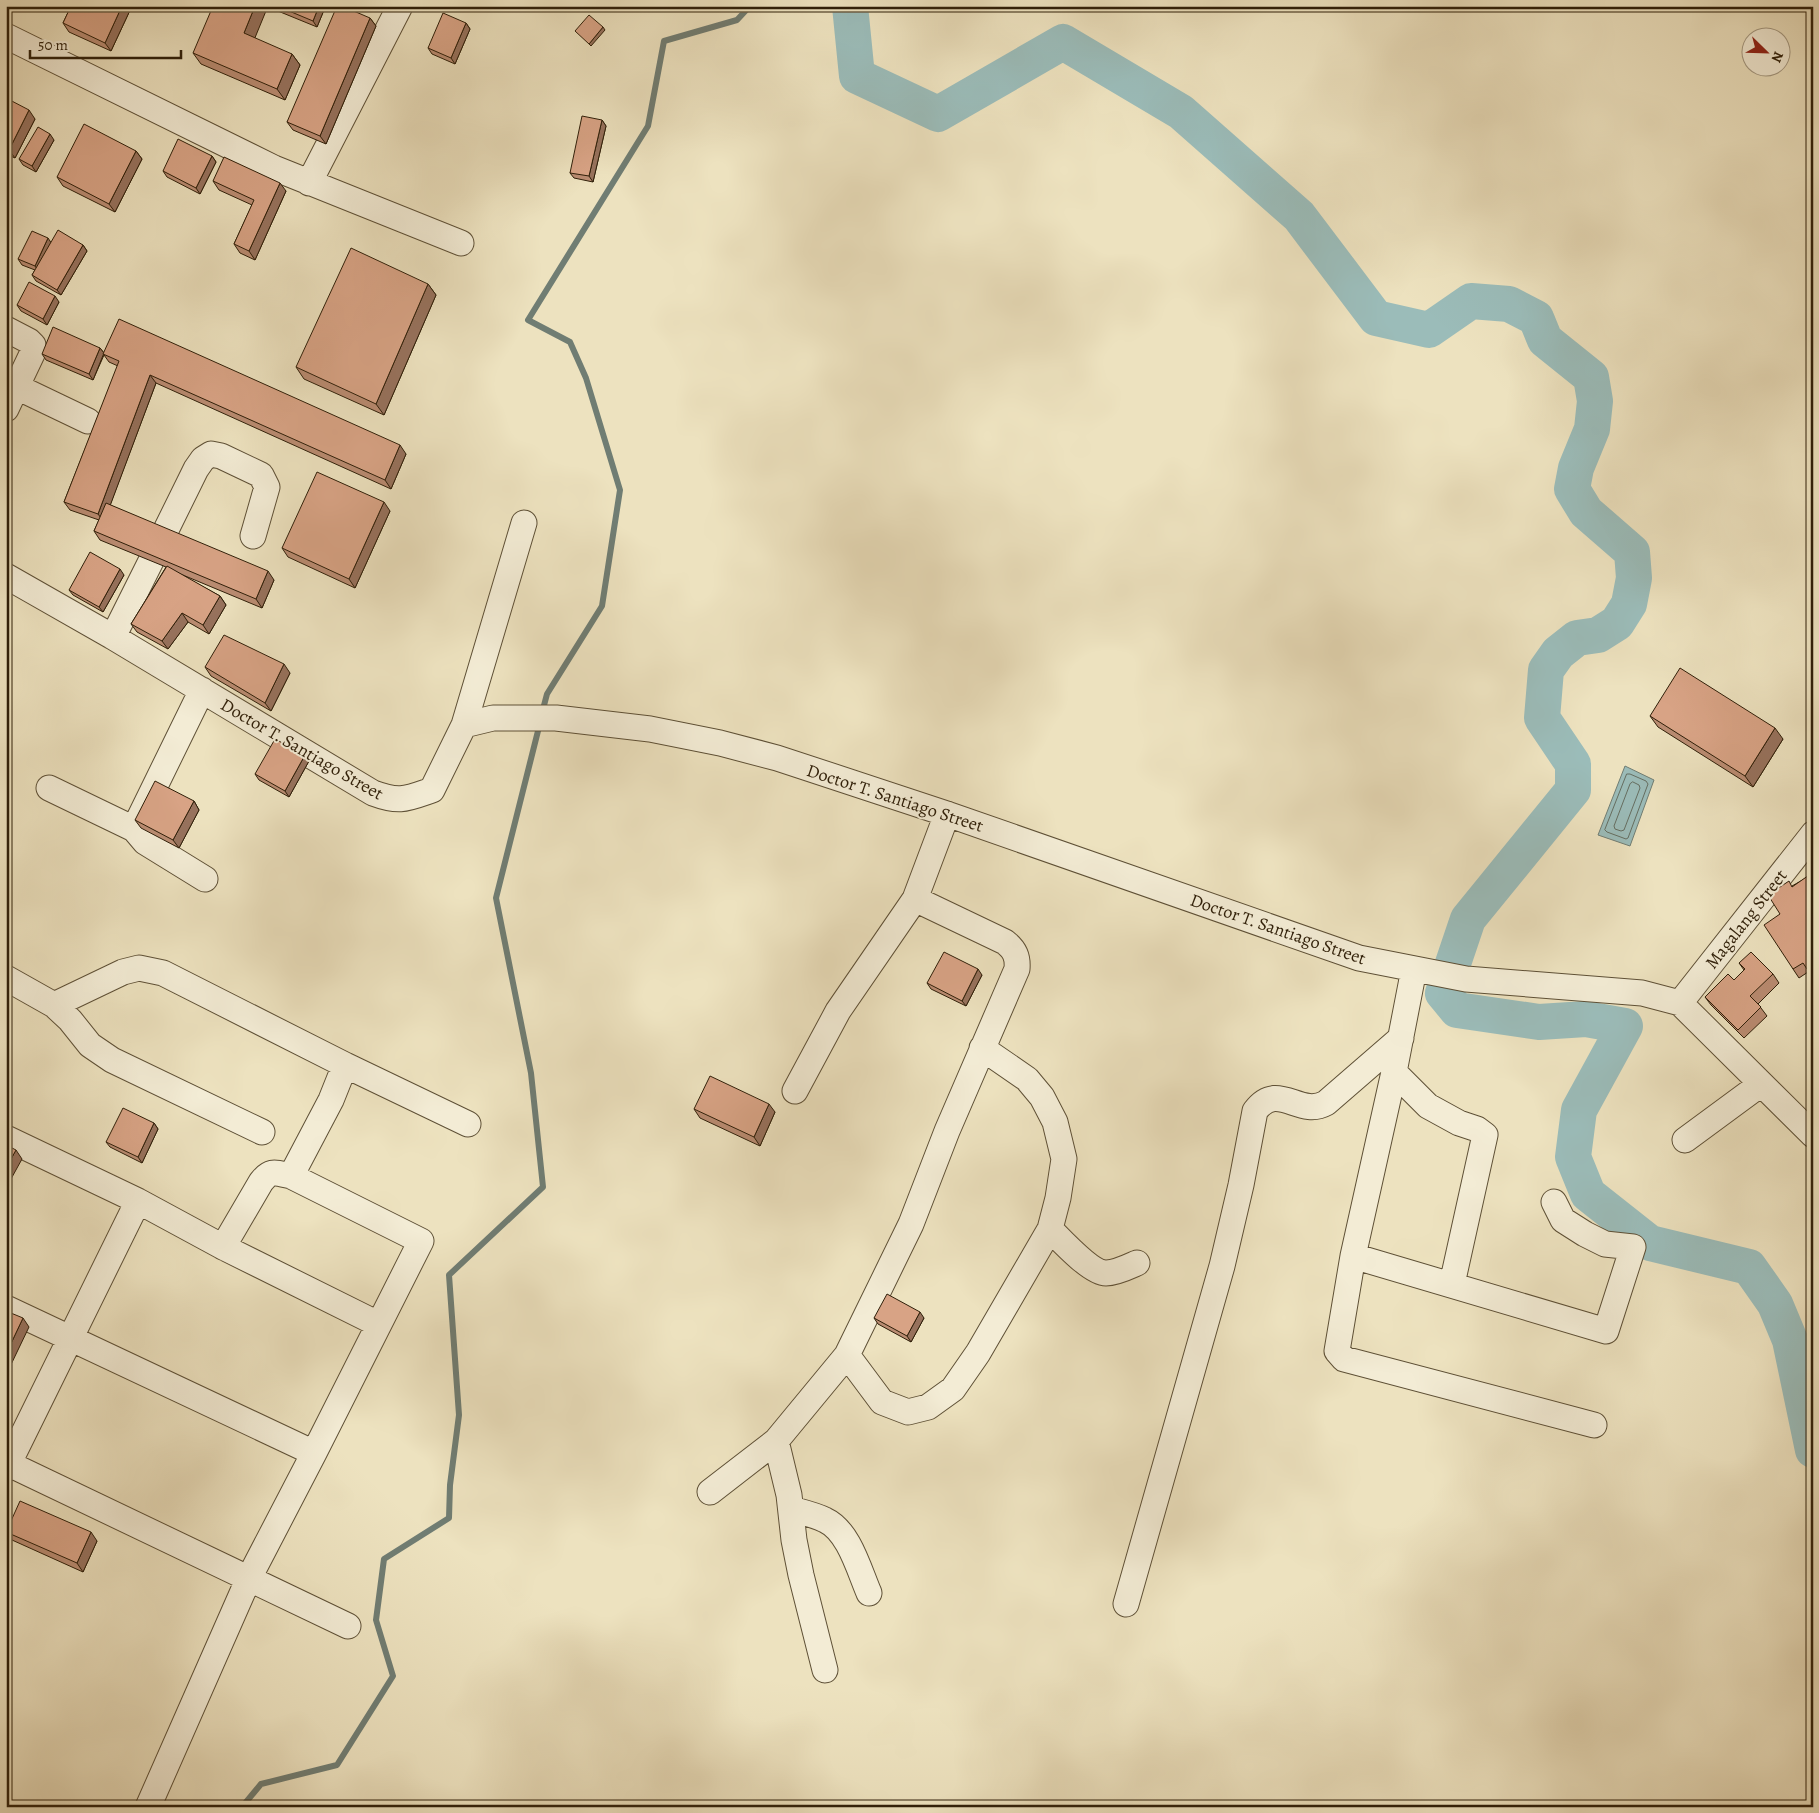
<svg xmlns="http://www.w3.org/2000/svg" width="1819" height="1813" font-family="Alegreya,serif">
<rect width="100%" height="100%" fill="#ede2bf"/>
<filter id="stains"><feTurbulence type="fractalNoise" baseFrequency=".004" numOctaves="4"/><feColorMatrix values="0 0 0 0 .2 0 0 0 0 .09 0 0 0 0 .02 0 0 0 .5 -.17"/></filter>
<radialGradient id="worn" r=".72"><stop offset=".6" stop-color="#630" stop-opacity="0"/><stop offset="1" stop-color="#630" stop-opacity=".3"/></radialGradient>
<!-- water -->
<path fill="#9bbcb9" stroke="#707d73" d="M1625 766 1654 780 1630 846 1598 835Z"/>
<g fill="none" stroke-linecap="round" stroke-linejoin="round">
<!-- shore -->
<path stroke="#656e61" stroke-width="1" d="M1627 774H1630L1646 781 1648 784 1628 838 1626 839 1607 832 1605 830Z
M1633 782 1639 785 1640 788 1624 830 1621 831 1615 829 1614 826 1630 784Z"/>
<!-- stream -->
<path stroke="#707d73" stroke-width="6" d="M542 713 547 694 602 606 620 490 586 378 570 342 528 320 648 126 664 41 737 20 750 6
M242 1807 261 1784 337 1765 393 1676 376 1620 384 1559 449 1518 450 1485 459 1415 449 1275 543 1187 531 1073 496 898 540 723"/>
<!-- river -->
<path stroke="#9bbcb9" stroke-width="36" d="M850 6 857 76 938 114 1063 42 1181 112 1299 216 1376 318 1429 330 1471 301 1509 304 1536 318 1545 340 1591 377 1595 401 1592 429 1576 468 1572 489 1586 512 1632 552 1634 578 1629 604 1617 623 1598 635 1577 638 1558 653 1546 670 1542 718 1573 764V790L1468 919 1443 993 1457 1010 1539 1022 1586 1019 1625 1026 1579 1110 1573 1157 1588 1194 1650 1243 1749 1267 1775 1304 1790 1340 1813 1450"/>
<defs>
<path id="minor" d="M6 36 274 168 461 243
M309 183 400 6
M6 329 29 341 33 345 32 354 6 409
M17 387 88 421
M164 534 196 469 203 459 211 454 221 456 261 475 267 487 253 536
M6 576 113 637 373 793C400 803 406 799 432 790L464 725 493 718H556L650 729 720 743 777 758 947 814 1359 958 1466 979 1642 993 1680 1003 1813 1135
M113 637 151 561
M464 725 524 523
M49 788 134 829 202 690
M134 829 145 842 205 879
M1414 969 1394 1072 1353 1256 1337 1351 1344 1359 1594 1425
M6 978 54 1005 123 972 139 968 163 973 345 1065 331 1100 291 1176
M1680 1003 1813 834
M54 1005 70 1020 90 1045 112 1060 262 1132
M345 1065 468 1124
M1394 1072 1428 1106 1459 1123 1477 1129 1485 1135 1452 1284
M795 1091 838 1011 915 899
M6 1138 138 1201 223 1247 378 1324
M1685 1140 1761 1084
M1050 1229C1061 1240 1091 1273 1106 1273 1116 1273 1128 1267 1137 1263
M1353 1256 1606 1331 1633 1247 1605 1244 1585 1234 1563 1220 1554 1202
M6 1308 314 1453
M847 1355 882 1402 908 1412 928 1407 953 1389 978 1353 1050 1229 1058 1198 1064 1159 1055 1122 1042 1097 1027 1079 982 1048
M9 1464 348 1626
M6 1469 138 1201
M710 1492 776 1441
M791 1509C802 1512 815 1515 825 1520 849 1531 859 1570 869 1593
M1126 1604 1222 1266 1241 1185 1255 1111C1278 1080 1299 1118 1326 1103L1401 1038
M825 1670 801 1575 794 1540 789 1495 776 1441 847 1355 911 1224 947 1131 1017 969C1018 957 1015 950 1005 942L915 899 947 814
M148 1807 248 1580 314 1453 421 1241 291 1176C276 1173 271 1169 261 1182L223 1247"/>
</defs>
<!-- minor casing -->
<use href="#minor" stroke="#5e5036" stroke-width="27"/>
<!-- minor -->
<use href="#minor" stroke="#f3ecd5" stroke-width="25"/>
</g>
<!-- wall -->
<path fill="#ba8c72" stroke="#2f1f09" d="M71 6H132L111 51 69 32 63 23Z
M272 6H321L324 10 317 27 273 9Z
M370 18 376 26 326 144 293 130 287 122Z
M466 23 470 29 455 64 432 54 428 48Z
M193 53 292 54 300 65 285 100 201 64Z
M6 98 35 119 15 158 6 154Z
M602 120 606 126 593 182 574 178 570 173Z
M54 140 36 172 23 165 19 159Z
M136 151 142 159 115 212 63 186 57 177Z
M212 156 216 162 200 194 167 177 163 171Z
M213 181 286 191 255 260 240 253 234 244 252 205 219 190Z
M51 243 83 245 87 251 61 295 36 281 32 275 35 270 22 265 18 259Z
M428 284 436 295 384 415 304 379 296 367Z
M59 302 47 325 21 311 17 305Z
M100 348 104 353 406 454 391 489 156 383 110 505 274 580 262 608 178 573 220 596 226 605 209 634 188 622 168 649 137 632 131 624 166 567 100 540 94 531 99 520 70 510 64 502 118 366 109 362 104 355 93 380 46 360 42 354Z
M390 511 355 588 288 557 282 548Z
M124 575 103 612 73 595 69 590Z
M205 667 290 673 271 711 211 676Z
M1650 716 1783 739 1753 787 1658 727Z
M309 761 289 797 259 780 255 774Z
M194 801 199 810 179 848 141 828 135 820Z
M1813 874V978L1808 972 1799 978 1793 969 1780 914 1792 886Z
M1739 963 1773 974 1779 983 1758 1004 1767 1016 1744 1038 1711 1005 1705 997 1734 980 1744 970Z
M982 975 966 1006 931 989 927 983Z
M694 1109 775 1112 760 1146 700 1118Z
M154 1123 158 1129 142 1163 110 1147 106 1142Z
M874 1318H924L911 1342 878 1324Z
M6 1532 97 1541 83 1572 12 1540Z"/>
<!-- shaded-wall -->
<path fill="#97725d" stroke="#2f1f09" d="M122 6H132L111 51 105 43Z
M255 6H268L252 45 244 33Z
M319 6H321L324 10 317 27 313 21Z
M370 18 376 26 326 144 320 136Z
M466 23 470 29 455 64 451 58Z
M603 27 605 30 591 46 589 44Z
M7 41 11 47 6 57V43Z
M292 54 300 65 285 100 277 89Z
M29 110 35 119 15 158 9 150Z
M602 120 606 126 593 182 589 176Z
M50 134 54 140 36 172 32 166Z
M136 151 142 159 115 212 109 204Z
M212 156 216 162 200 194 196 188Z
M280 183 286 191 255 260 249 251Z
M48 238 52 244 39 272 35 266Z
M83 245 87 251 61 295 57 290Z
M428 284 436 295 384 415 376 404Z
M55 296 59 302 47 325 43 319Z
M100 348 104 353 93 380 89 374Z
M150 375 156 383 104 522 98 514Z
M400 445 406 454 391 489 385 480Z
M384 502 390 511 355 588 349 579Z
M120 569 124 575 103 612 99 607Z
M268 571 274 580 262 608 256 599Z
M220 596 226 605 209 634 203 625Z
M182 613 188 622 168 649 162 641Z
M284 664 290 673 271 711 265 703Z
M1775 728 1783 739 1753 787 1745 776Z
M305 755 309 761 289 797 285 791Z
M194 801 199 810 179 848 173 840Z
M978 969 982 975 966 1006 962 1001Z
M769 1104 775 1112 760 1146 754 1137Z
M154 1123 158 1129 142 1163 138 1157Z
M16 1150 22 1159 6 1188V1168Z
M920 1312 924 1318 911 1342 907 1336Z
M23 1318 29 1327 6 1375V1354Z
M91 1532 97 1541 83 1572 77 1563Z"/>
<!-- building -->
<path fill="#d8a385" stroke="#2f1f09" d="M71 6H122L105 43 63 23Z
M213 6H255L244 33 292 54 277 89 193 53Z
M277 6H319L313 21Z
M337 6H342L370 18 320 136 287 122Z
M443 13 466 23 451 58 428 48Z
M589 15 603 27 589 44 575 31Z
M6 98 29 110 9 150 6 148Z
M582 116 602 120 589 176 570 173Z
M84 124 136 151 109 204 57 177Z
M38 127 50 134 32 166 19 159Z
M178 139 212 156 196 188 163 171Z
M224 157 280 183 249 251 234 244 254 200 213 181Z
M58 230 83 245 57 290 32 275Z
M32 231 48 238 35 266 18 259Z
M351 248 428 284 376 404 296 367Z
M29 282 55 296 43 319 17 305Z
M119 319 400 445 385 480 150 375 98 514 64 502 119 361 103 354Z
M53 327 100 348 89 374 42 354Z
M317 472 384 502 349 579 282 548Z
M106 503 268 571 256 599 94 531Z
M90 552 120 569 99 607 69 590Z
M167 566 220 596 203 625 182 613 162 641 131 624Z
M224 635 284 664 265 703 205 667Z
M1680 668 1775 728 1745 776 1650 716Z
M275 739 305 755 285 791 255 774Z
M155 781 194 801 173 840 135 820Z
M1812 873 1813 966 1807 969 1803 963 1793 969 1764 925 1780 914 1768 895 1789 881 1792 887Z
M944 952 978 969 962 1001 927 983Z
M1751 952 1773 974 1750 996 1761 1007 1738 1030 1705 997 1728 974 1734 980 1745 969 1739 963Z
M710 1076 769 1104 754 1137 694 1109Z
M123 1108 154 1123 138 1157 106 1142Z
M6 1145 16 1150 6 1168Z
M887 1294 920 1312 907 1336 874 1318Z
M6 1311 23 1318 6 1354Z
M20 1501 91 1532 77 1563 6 1532Z"/>
<g text-anchor="middle" dominant-baseline="central" stroke-width="4" stroke-linejoin="round" paint-order="stroke">
<!-- street labels -->
<g font-size="18" fill="#2f1f09" stroke="#f3ecd5">
<text transform="translate(302 749) rotate(30)">Doctor T. Santiago Street</text>
<text transform="translate(895 798) rotate(18)">Doctor T. Santiago Street</text>
<text transform="translate(1746 919) rotate(-52)">Magalang Street</text>
<text transform="translate(1278 929) rotate(19)">Doctor T. Santiago Street</text>
</g>
</g>
<!-- margin -->
<rect width="1819" height="1813" fill="none" stroke="#ede2bf" stroke-width="25"/>
<rect x="8" y="8" width="1804" height="1798" fill="none" stroke="#2f1f09" stroke-width="2.5"/>
<rect x="12" y="12" width="1794" height="1788" fill="none" stroke="#2f1f09"/>
<!-- north arrow -->
<g transform="translate(1766 52) rotate(113)"><circle r="24" fill="#f3ecd5" stroke="#a59a83"/>
<path d="M0-4L9 19L0 12L-9 19Z" fill="#8f2418"/>
<text y="-8" font-size="14" font-weight="bold" text-anchor="middle" fill="#2f1f09">N</text>
</g>
<!-- scale -->
<path d="M30 50v8h151v-8" fill="none" stroke="#2f1f09" stroke-width="2.5"/>
<text x="38" y="50" font-size="15" fill="#2f1f09" stroke="#f3ecd5" stroke-width="4" paint-order="stroke">50 m</text>
<rect width="100%" height="100%" filter="url(#stains)"/>
<rect width="100%" height="100%" fill="url(#worn)"/>
</svg>
